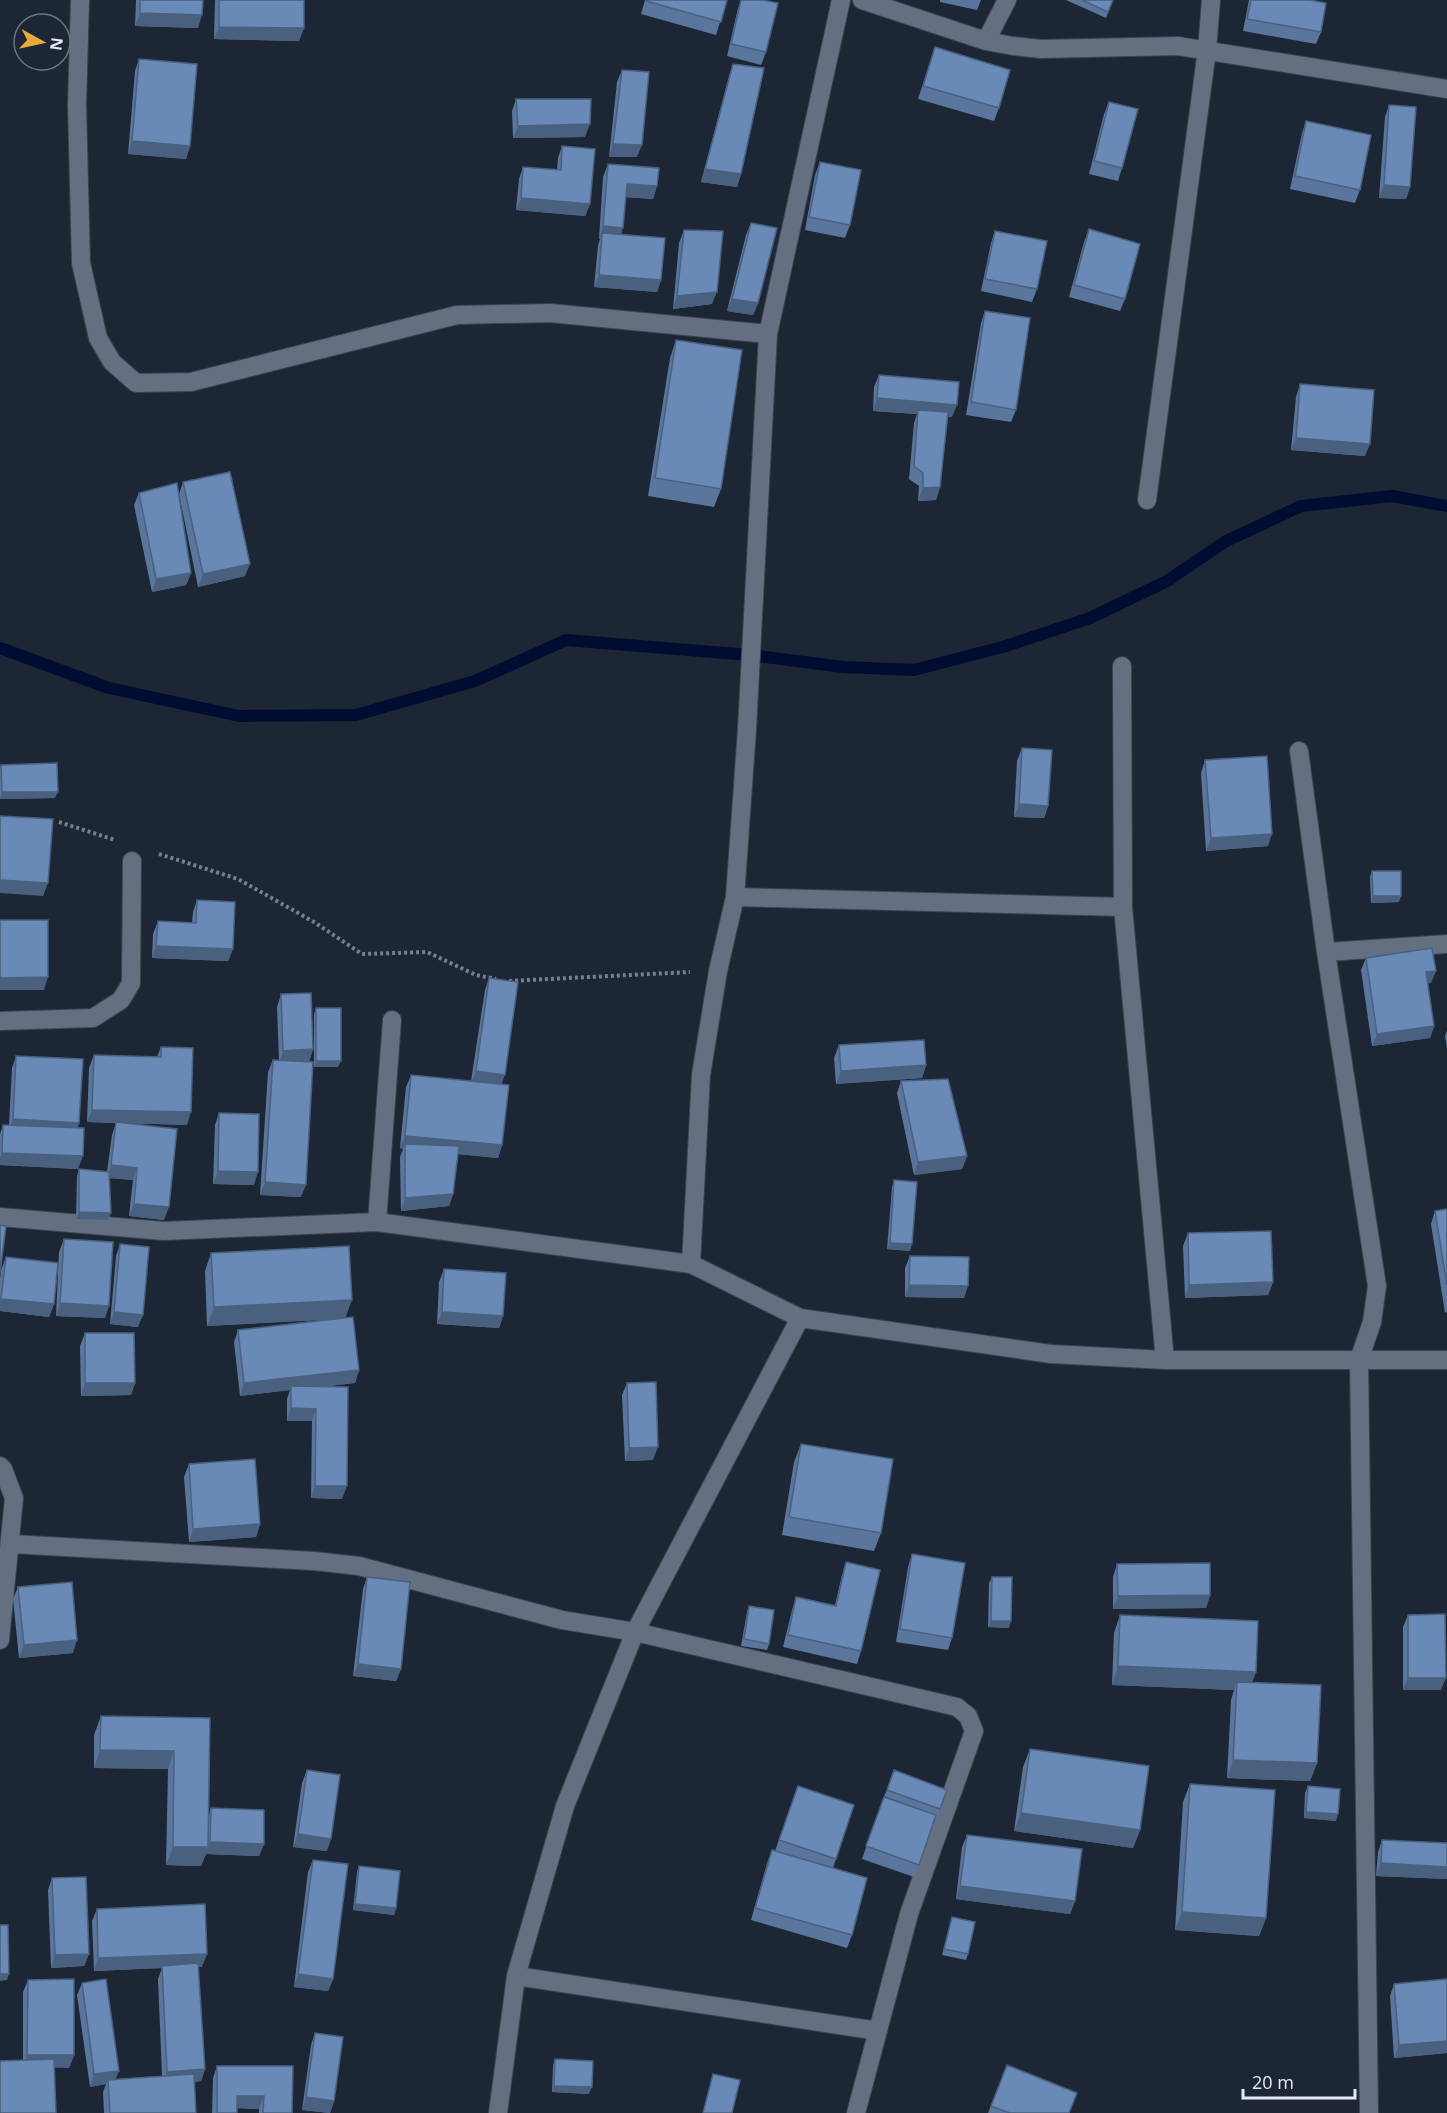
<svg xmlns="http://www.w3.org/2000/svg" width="1447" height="2113" font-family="'Open Sans',sans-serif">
<rect width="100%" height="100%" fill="#1c2634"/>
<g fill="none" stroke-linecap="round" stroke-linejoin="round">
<!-- stream -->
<path stroke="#000c30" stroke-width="12" d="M0 648 109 688 239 716 356 715 475 681 566 640 750 655 843 667 914 670 1006 646 1090 618 1167 581 1226 541 1301 506 1392 496 1447 506"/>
<defs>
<path id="minor" d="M80 0 77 105 81 263 98 338 112 362 136 383 191 382 457 315 550 313 768 334
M862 0 986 41 1013 46 1041 49 1178 46 1447 89
M986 41 1007 0
M1147 500 1207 50 1211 0
M1122 666 1123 907 1165 1360
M1299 751 1326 952 1377 1286 1372 1322 1359 1360 1369 2113
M735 897 1123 907
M1326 952 1447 944
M0 1021 93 1018 121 1000 131 983 132 861
M0 1217 164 1231 377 1222 691 1264 800 1318 1051 1354 1165 1360H1447
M377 1222 392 1020
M691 1264 701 1075 718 971 735 897 747 729 768 334 841 0
M0 1466 3 1469 14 1498 0 1640
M11 1544 314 1561 359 1566 562 1620 635 1632 957 1707 968 1716 974 1731 909 1914 856 2113
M516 1976 878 2031
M498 2113 516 1976 565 1806 635 1632 800 1318"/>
</defs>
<!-- minor casing -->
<use href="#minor" stroke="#3b444f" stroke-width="20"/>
<!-- path -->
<path stroke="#78808c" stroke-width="4" stroke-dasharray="3 3" stroke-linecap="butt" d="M59 822 115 840
M159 854 238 879 314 922 362 954 427 952 476 975 496 979
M509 981 690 972"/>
<!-- minor -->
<use href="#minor" stroke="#647081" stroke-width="18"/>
</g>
<!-- wall -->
<path fill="#5a769d" d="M136 0H203L198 28 135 26Z
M215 0H304V28L299 41 214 39Z
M645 0H727L716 35 641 14Z
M741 0H763L766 52 761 65 727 56 738 8Z
M940 0H981L977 10 940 2Z
M1066 0H1113L1106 18Z
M1249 0H1310L1321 32 1316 44 1243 31Z
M935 47 999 108 994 121 918 99Z
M139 59 190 146 186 159 128 154 135 71Z
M733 64 741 174 737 187 701 182 729 76Z
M622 70 637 157H609L617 82Z
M516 99 585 137 513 138 512 111Z
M1109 102 1122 168 1118 181 1089 174 1104 114Z
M1389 105 1410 187 1406 199 1379 198 1385 117Z
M1306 121 1360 190 1355 203 1290 189 1302 133Z
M562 146 590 204 585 216 516 210 519 179 523 167 557 170 558 158Z
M820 162 850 225 845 238 805 230 815 175Z
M608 164 657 186 653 199 626 197 621 235 661 280 657 292 594 287 598 246 600 239H599L603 177Z
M751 223 758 303 753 315 727 311 746 235Z
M1089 229 1125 299 1120 311 1069 297 1084 242Z
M684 230 712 304 673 309 679 243Z
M995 231 1037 289 1032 302 981 291 991 243Z
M985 311 1016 410 1011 422 966 415 981 323Z
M676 340 721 489 714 507 648 496 670 358Z
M879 375 952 417H948L940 487 936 500 918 501 919 486 909 479 914 423 917 414 873 411 874 387Z
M1300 384 1365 456 1291 450 1296 397Z
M183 482 245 576 198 587 179 494Z
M139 493 191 573 186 585 152 592 134 505Z
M1022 748 1048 806 1044 818 1014 817 1017 761Z
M1205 760 1268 846 1206 851 1201 773Z
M1 765 55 798 0 799V769Z
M1372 871 1399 902 1371 903 1370 877Z
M197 900 233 949 228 961 152 958 153 934 158 921 192 923 193 912Z
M1366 958 1431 983H1428L1434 1026 1430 1038 1372 1046 1361 970Z
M489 978 502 1084V1145L498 1158 458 1154 453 1194 449 1206 401 1211 400 1157 403 1149 400 1148 406 1087 411 1075 471 1081 485 990Z
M281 994 313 1049 309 1062 301 1197 260 1195 268 1072 273 1060H279L277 1007Z
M316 1008 338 1067H314V1014Z
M1447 1031V1049L1445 1036Z
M839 1045 926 1065 922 1078 836 1084 834 1058Z
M161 1047 187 1125 122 1123 164 1220 129 1216 133 1180 109 1178 108 1220 76 1219 77 1176 79 1169 107 1172 112 1135 116 1123 87 1122 89 1068 94 1055 157 1057Z
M16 1056 79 1123 77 1128 78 1169 0 1165V1134L3 1125H9L12 1068Z
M901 1081 967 1156 962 1169 914 1175 897 1093Z
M219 1113 254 1185 213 1184 215 1125Z
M894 1180 910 1251 887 1249 892 1187Z
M1447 1209V1312L1445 1313 1431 1224 1435 1211Z
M1188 1233 1273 1282 1268 1295 1185 1298 1183 1246Z
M64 1239 105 1318 56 1316 59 1252Z
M120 1244 138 1327 110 1324 116 1256Z
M211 1253 346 1318 359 1370 355 1383 321 1387 342 1499 311 1498 312 1421H287V1399L290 1390 240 1396 234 1342 238 1330 329 1319 207 1326 205 1271Z
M910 1256 964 1298 905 1297V1268Z
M6 1257 54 1304 49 1317 0 1311V1279L1 1270Z
M444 1269 503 1316 499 1328 437 1324 439 1282Z
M85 1333 135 1383 131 1395 81 1396 80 1346Z
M627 1383 653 1460 625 1461 622 1395Z
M801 1444 881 1533 874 1551 782 1535 794 1462Z
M189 1464 260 1524 256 1537 189 1542 184 1477Z
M912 1554 952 1638 948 1650 896 1642 908 1567Z
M846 1562 861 1651 857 1664 783 1647 792 1610 796 1597 835 1605 842 1575Z
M1117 1564 1210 1595 1206 1608 1113 1609V1577Z
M367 1577 401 1669 396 1681 353 1676 363 1589Z
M992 1577 1009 1628 988 1627 989 1583Z
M18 1587 73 1653 19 1658 13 1599Z
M749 1606 769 1644 767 1650 741 1646 747 1612Z
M1120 1615 1256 1672 1252 1682 1317 1763 1310 1781 1227 1778 1231 1700 1234 1690 1112 1685 1114 1633Z
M1408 1615 1441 1690H1403V1627Z
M101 1716 210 1718 209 1815 211 1808 264 1844 259 1856 206 1854 201 1866 166 1865 168 1769 94 1768V1735Z
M1030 1749 1140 1830 1133 1848 1014 1831 1023 1767Z
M307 1770 327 1851 293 1847 302 1783Z
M1190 1784 1266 1918 1259 1936 1175 1930 1183 1802Z
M798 1786 854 1805 833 1868 852 1935 847 1948 751 1920 767 1863 772 1850 775 1851Z
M1308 1786 1336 1821 1304 1818 1305 1793Z
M887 1790H947L938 1816 936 1815 914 1877 862 1859 884 1797 927 1812 884 1796Z
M967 1835 1075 1901 1070 1914 956 1899 962 1847Z
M1382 1840 1447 1843V1879L1376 1876 1378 1852Z
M313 1860 333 1979 328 1991 294 1987 308 1872Z
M359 1866 396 1908 394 1915 353 1910 357 1872Z
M52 1878 89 1954 84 1966 51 1968 48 1890Z
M97 1909 202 1967H198L205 2069 201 2081 194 2082 196 2113H104L103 2092 106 2084 90 2087 77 1995 82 1983 119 2071 115 2079 162 2076 158 1979 162 1968 94 1971 92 1921Z
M952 1917 968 1954 966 1960 942 1955Z
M1447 1979V2053L1394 2058 1390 1996 1394 1984Z
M28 1980 74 2055 69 2068 23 2060V1992Z
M315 2033 334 2101 330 2113 302 2110 311 2045Z
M555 2059 589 2094 552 2092 553 2065Z
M1007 2065 1070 2113H988Z
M217 2066 292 2113H259V2109L237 2108V2113H212L213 2078Z"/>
<!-- shaded-wall -->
<path fill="#4a607f" d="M140 13 202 15 198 28 135 26Z
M219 27 304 28 299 41 214 39Z
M590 124 585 137 513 138 518 126Z
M132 141 190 146 186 159 128 154Z
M613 144 642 145 637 157H609Z
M705 169 741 174 737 187 701 182Z
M627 184 657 186 653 199 622 197Z
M1384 185 1410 187 1406 199 1379 198Z
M521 198 590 204 585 216 516 210Z
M603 226 623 228 619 240 602 233 600 239H599Z
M599 275 661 280 657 292 594 287Z
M717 292 712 304 673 309 677 296Z
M732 299 758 303 753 315 727 311Z
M877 398 957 405 952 417 918 414V410L917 414 873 411Z
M1296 438 1370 444 1365 456 1291 450Z
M940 487 936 500 918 501 923 488Z
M250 564 245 576 198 587 203 574Z
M191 573 186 585 152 592 156 579Z
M2 792H58L55 798 0 799Z
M1019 804 1048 806 1044 818 1014 817Z
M1272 834 1268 846 1206 851 1211 838Z
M0 880 48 883 43 896 0 893Z
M1373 896H1401L1399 902 1371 903Z
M156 946 233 949 228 961 152 958Z
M1436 971 1431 983 1422 984 1426 972Z
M48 977 44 990H0V978Z
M1434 1026 1430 1038 1372 1046 1377 1034Z
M313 1049 309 1062 279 1063 283 1051Z
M316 1061H341L338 1067H314Z
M926 1065 922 1078 836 1084 841 1071Z
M476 1071 505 1075 500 1088 471 1084Z
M92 1110 191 1112 187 1125 87 1122Z
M13 1119 79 1123 75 1135 8 1132Z
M405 1136 502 1145 498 1158 405 1149V1144L403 1149 400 1148Z
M2 1153 83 1156 78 1169 0 1165V1158Z
M967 1156 962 1169 914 1175 918 1162Z
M111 1165 137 1168 133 1180 107 1178Z
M218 1171 258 1172 254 1185 213 1184Z
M265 1182 306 1185 301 1197 260 1195Z
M453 1194 449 1206 401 1211 405 1198Z
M134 1204 169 1207 164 1220 129 1216Z
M79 1212 111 1213 108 1220 76 1219Z
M890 1243 912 1244 910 1251 887 1249Z
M1273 1282 1268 1295 1185 1298 1189 1285Z
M909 1285 968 1286 964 1298 905 1297Z
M1 1299 54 1304 49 1317 0 1311V1301Z
M352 1300 345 1319 207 1326 214 1307Z
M60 1303 109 1306 105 1318 56 1316Z
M114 1312 143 1315 138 1327 110 1324Z
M442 1312 503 1316 499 1328 437 1324Z
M359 1370 355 1383 291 1390V1386L290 1390 240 1396 244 1383Z
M85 1383H135L131 1395 81 1396Z
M291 1408 316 1409 312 1421H287Z
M658 1447 653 1460 625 1461 629 1448Z
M315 1486H347L342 1499 311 1498Z
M260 1524 256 1537 189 1542 193 1529Z
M1210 1595 1206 1608 1113 1609 1118 1596Z
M991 1621H1011L1009 1628 988 1627Z
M77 1640 73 1653 19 1658 24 1645Z
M358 1664 401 1669 396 1681 353 1676Z
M1118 1666 1256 1672 1249 1690 1237 1682 1234 1690 1112 1685Z
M1408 1678H1446L1441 1690H1403Z
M100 1750 174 1751 168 1769 94 1768Z
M1233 1760 1317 1763 1310 1781 1227 1778Z
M1306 1812 1338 1814 1336 1821 1304 1818Z
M1021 1813 1140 1830 1133 1848 1014 1831Z
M298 1834 331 1839 327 1851 293 1847Z
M210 1842 264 1844 259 1856 206 1854 201 1866 166 1865 173 1847H208Z
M1381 1863 1447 1867V1879L1376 1876Z
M960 1886 1075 1901 1070 1914 956 1899Z
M355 1904 396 1908 394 1915 353 1910Z
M1182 1912 1266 1918 1259 1936 1175 1930Z
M89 1954 84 1966 51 1968 55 1955Z
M207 1954 202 1967 162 1968V1966V1968L94 1971 98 1958Z
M0 1974H9L7 1980 0 1981Z
M298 1974 333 1979 328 1991 294 1987Z
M1447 2041V2053L1394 2058 1399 2045Z
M27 2055H74L69 2068 23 2067Z
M205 2069 201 2081 162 2084 167 2072Z
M119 2071 114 2083 108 2080 106 2084 90 2087 94 2074Z
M554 2086 592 2087 589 2094 552 2092Z
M237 2096H264L259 2109 232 2108Z
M306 2097 334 2101 330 2113 302 2110Z"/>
<!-- building -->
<path fill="#6989b6" stroke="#4a607f" stroke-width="1.5" d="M140 0H203L202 15 140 13Z
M219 0H304V28L219 27Z
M646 0H727L721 22 646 1Z
M741 0H763L778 3 766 52 731 44Z
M1082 0H1113L1108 12Z
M1251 0H1310L1326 3 1321 32 1247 19Z
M935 47 1010 70 999 108 923 86Z
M139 59 197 64 190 146 132 141Z
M733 64 764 68 741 174 705 169Z
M622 70 649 72 642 145 613 144Z
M516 99H591L590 124 518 126Z
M1109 102 1138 109 1122 168 1094 161Z
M1389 105 1416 107 1410 187 1384 185Z
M1306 121 1371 135 1360 190 1295 176Z
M562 146 595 149 590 204 521 198 523 167 561 170Z
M820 162 861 170 850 225 809 217Z
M608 164 659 168 657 186 627 184 623 228 603 226Z
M751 223 777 228 758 303 732 299Z
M1089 229 1140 244 1125 299 1074 285Z
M684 230 723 231 717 292 677 296Z
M995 231 1047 241 1037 289 985 279Z
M602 233 665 238 661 280 599 275Z
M985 311 1030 318 1016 410 971 402Z
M676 340 742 350 721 489 655 478Z
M879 375 959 382 957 405 877 398Z
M1300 384 1374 390 1370 444 1296 438Z
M918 410 948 412 940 487 923 488V473L914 466Z
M230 472 250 564 203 574 183 482Z
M177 483 191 573 156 579 139 493Z
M1022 748 1052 750 1048 806 1019 804Z
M1267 756 1272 834 1211 838 1205 760Z
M57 763 58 792H2L1 765Z
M0 816 53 819 48 883 0 880Z
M1372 871H1401V896H1373Z
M197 900 235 902 233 949 156 946 158 921 196 923Z
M0 920H48V977L0 978Z
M1432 948 1436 971 1426 972 1434 1026 1377 1034 1366 958Z
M489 978 518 982 505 1075 476 1071Z
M311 993 313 1049 283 1051 281 994Z
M316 1008H341V1061H316Z
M924 1040 926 1065 841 1071 839 1045Z
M161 1047 193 1048 191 1112 92 1110 94 1055 161 1057Z
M16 1056 83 1059 79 1123 13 1119Z
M273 1060 313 1062 306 1185 265 1182Z
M411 1075 509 1085 502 1145 405 1136Z
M948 1079 967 1156 918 1162 901 1081Z
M219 1113 259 1114 258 1172 218 1171Z
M116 1122 177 1129 169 1207 134 1204 137 1168 111 1165Z
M3 1125 84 1128 83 1156 2 1153Z
M405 1144 459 1146 453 1194 405 1198Z
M79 1169 109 1172 111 1213 79 1212Z
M894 1180 917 1182 912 1244 890 1243Z
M1447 1209V1285L1435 1211Z
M0 1225 6 1226 0 1273Z
M1271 1231 1273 1282 1189 1285 1188 1233Z
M64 1239 113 1242 109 1306 60 1303Z
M120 1244 149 1247 143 1315 114 1312Z
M349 1246 352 1300 214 1307 211 1253Z
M910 1256 969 1257 968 1286 909 1285Z
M6 1257 58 1263 54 1304 1 1299Z
M444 1269 506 1273 503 1316 442 1312Z
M353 1317 359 1370 244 1383 238 1330Z
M85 1333H134L135 1383H85Z
M656 1382 658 1447 629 1448 627 1383Z
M291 1386 348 1387 347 1486H315L316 1409 291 1408Z
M801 1444 893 1459 881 1533 789 1517Z
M255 1459 260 1524 193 1529 189 1464Z
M912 1554 965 1563 952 1638 900 1629Z
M846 1562 880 1570 861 1651 788 1635 796 1597 836 1606Z
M1210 1563V1595L1118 1596 1117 1564Z
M367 1577 410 1582 401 1669 358 1664Z
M992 1577H1012L1011 1621H991Z
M72 1582 77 1640 24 1645 18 1587Z
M749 1606 774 1610 769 1644 744 1639Z
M1445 1614 1446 1678H1408V1615Z
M1120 1615 1258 1621 1256 1672 1118 1666Z
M1237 1682 1321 1685 1317 1763 1233 1760Z
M101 1716 210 1718 208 1847H173L174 1751 100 1750Z
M1030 1749 1149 1766 1140 1830 1021 1813Z
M307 1770 340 1775 331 1839 298 1834Z
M894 1770 947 1790 940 1809 887 1790Z
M1190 1784 1275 1790 1266 1918 1182 1912Z
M798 1786 854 1805 836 1859 779 1840Z
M1308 1786 1340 1789 1338 1814 1306 1812Z
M884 1797 936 1815 919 1865 866 1846Z
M211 1808 264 1810V1844L210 1842Z
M967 1835 1082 1849 1075 1901 960 1886Z
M1382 1840 1447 1843V1867L1381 1863Z
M772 1850 867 1878 852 1935 755 1908Z
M313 1860 348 1864 333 1979 298 1974Z
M359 1866 400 1871 396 1908 355 1904Z
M86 1877 89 1954 55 1955 52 1878Z
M205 1904 207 1954 98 1958 97 1909Z
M952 1917 975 1922 968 1954 944 1949Z
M0 1925H8L9 1974H0Z
M198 1963 205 2069 167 2072 162 1966Z
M74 1979V2055H27L28 1980Z
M106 1979 119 2071 94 2074 82 1983Z
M1447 1979V2041L1399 2045 1394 1984Z
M315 2033 343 2037 334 2101 306 2097Z
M54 2059 56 2113H0V2061Z
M555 2059 593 2061 592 2087 554 2086Z
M1007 2065 1077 2093 1069 2113H1010L991 2106Z
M217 2066H293L292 2113H263L264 2096H237V2113H217Z
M194 2074 196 2113H110L108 2080Z
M713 2074 740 2080 732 2113H703Z"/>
<!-- north arrow -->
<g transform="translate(42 42) rotate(98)"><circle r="28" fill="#1c2634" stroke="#6c7481" stroke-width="1.5"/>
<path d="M0-4.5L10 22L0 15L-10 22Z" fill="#eaaa39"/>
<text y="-9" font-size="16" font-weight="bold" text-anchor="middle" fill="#e4eaf4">N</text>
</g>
<!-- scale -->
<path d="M1243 2089v9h112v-9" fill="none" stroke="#e4eaf4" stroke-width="3"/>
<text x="1252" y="2089" font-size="18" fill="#e4eaf4" stroke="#1c2634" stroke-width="4.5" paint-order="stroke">20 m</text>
</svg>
